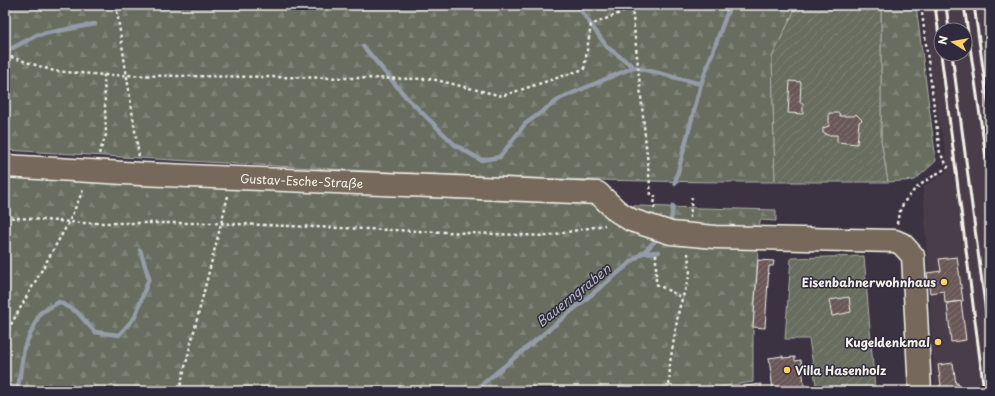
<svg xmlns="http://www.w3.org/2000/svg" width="995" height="396" font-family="'Playpen Sans',sans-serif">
<defs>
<pattern id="forest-firs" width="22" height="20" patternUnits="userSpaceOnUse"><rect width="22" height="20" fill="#676d60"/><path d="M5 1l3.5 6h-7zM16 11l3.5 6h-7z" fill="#7d8277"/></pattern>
<pattern id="garden-furrows" width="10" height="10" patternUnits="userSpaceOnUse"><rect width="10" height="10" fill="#676d60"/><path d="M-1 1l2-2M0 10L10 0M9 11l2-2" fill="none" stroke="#7d8277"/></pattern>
<pattern id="building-hatch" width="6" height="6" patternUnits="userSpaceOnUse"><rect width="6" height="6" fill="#6b5858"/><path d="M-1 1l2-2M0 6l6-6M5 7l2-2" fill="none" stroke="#817070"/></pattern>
</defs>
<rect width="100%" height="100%" fill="#3b3342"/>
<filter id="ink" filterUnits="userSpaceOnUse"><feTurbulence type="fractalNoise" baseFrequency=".025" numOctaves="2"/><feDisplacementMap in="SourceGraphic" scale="8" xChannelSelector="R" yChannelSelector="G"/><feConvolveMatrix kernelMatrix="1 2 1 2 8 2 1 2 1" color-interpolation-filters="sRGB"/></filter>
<g filter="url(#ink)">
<!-- built -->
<path fill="#493e49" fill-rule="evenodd" d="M923 5H990V391H935L923 187 948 171 943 135 939 127ZM941 30H965V54H941Z"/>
<!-- forest -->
<path fill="url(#forest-firs)" stroke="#aeafa4" d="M5 5H797L772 57 775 182C518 183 261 165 5 150Z
M881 5H916L936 161 915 180 888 182 881 140Z
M5 176C262 190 519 204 776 210V221L760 220 753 327V382L720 387 718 391H5Z"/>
<!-- garden -->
<path fill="url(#garden-furrows)" stroke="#aeafa4" d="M797 5H881V140L888 182H775L772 57Z
M864 256 875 391H817L809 339H785L791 258Z"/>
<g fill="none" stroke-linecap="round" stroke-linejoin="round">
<!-- stream -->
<path stroke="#959ba8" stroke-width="4.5" d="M577 5 607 47 634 67 701 84
M363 46 406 97 455 145 481 160 500 157 525 124 561 98 634 67
M5 52 37 35 95 24
M675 183 701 84 730 5
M667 226 671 220 673 206
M642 253 659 252
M19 391 18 388 24 348 40 313 59 302 77 312 95 332 119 335 135 317 149 278 140 250
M474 391 647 249 661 235"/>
</g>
<!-- building -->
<path fill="url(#building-hatch)" stroke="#f4f1e8" d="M790 81 801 82 800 103H803V114L788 113Z
M829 113H839L840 116H854L856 114 862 120 859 122 857 144 837 142V135H826V133H823V128L829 126Z
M957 257 963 301 945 303 944 291 930 293 927 273 941 271 939 259Z
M758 260 774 261 773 266H769L765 328 753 327Z
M849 297 851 312 832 316 829 300Z
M961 301 966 340 951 342 947 303Z
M783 356V358L795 357V361L801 360 805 391H764L773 390 769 358Z
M953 363 956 384 958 383 959 391H940L939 386 941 385 938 365Z
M761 384 762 391H731V388Z"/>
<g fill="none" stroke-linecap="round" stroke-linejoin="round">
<defs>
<g id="major">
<path id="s1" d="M5 166 141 174 598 193 617 211 631 220 671 233 715 237 895 241 902 244 913 256 920 391"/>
</g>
</defs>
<!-- major casing -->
<use href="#major" stroke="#f4f1e8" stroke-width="25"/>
<!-- path -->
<path stroke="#f4f1e8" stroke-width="2.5" stroke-dasharray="3 3" stroke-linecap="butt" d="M116 5 139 157
M632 7 651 195
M5 55 54 71 104 75 432 79 502 96 584 69 591 25 632 8 631 5
M99 154 106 135 104 75
M654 209 655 195
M5 217 84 223H212L546 236 605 225
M690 218 692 196
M897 224C900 194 925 181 948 167L940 153 921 5
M656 254V284L683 298
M5 335 69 222 84 188
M179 391 228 196
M669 391 670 363 679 309 690 274 688 253"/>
<!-- major -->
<use href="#major" stroke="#76695c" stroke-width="22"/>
<!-- rail -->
<path stroke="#f4f1e8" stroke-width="3" d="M935 5 941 52
M946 5 949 30
M964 5 990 185
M974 5 990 117
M941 54 984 391
M952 54 990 343"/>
</g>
</g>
<!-- markers -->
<g fill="#ffd166" stroke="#2f2a3d" stroke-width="1.5">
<circle cx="944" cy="282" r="4"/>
<circle cx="938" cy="342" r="4"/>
<circle cx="787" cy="370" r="4"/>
</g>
<g text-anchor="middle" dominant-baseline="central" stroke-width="3" stroke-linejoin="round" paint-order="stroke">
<!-- street labels -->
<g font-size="12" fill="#f4f1e8" stroke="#2f2a3d">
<text stroke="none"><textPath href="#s1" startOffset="297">Gustav-Esche-Straße</textPath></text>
</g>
<!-- poi labels -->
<g font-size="12" font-weight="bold" fill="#f4f1e8" stroke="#2f2a3d" text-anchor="end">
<text x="936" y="282">Eisenbahnerwohnhaus</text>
<text x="930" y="342">Kugeldenkmal</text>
<text x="795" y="370" text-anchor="start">Villa Hasenholz</text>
</g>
<!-- water labels -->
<g font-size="13" font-style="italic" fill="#b4b8be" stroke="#2f2a3d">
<text transform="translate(573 295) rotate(-39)">Bauerngraben</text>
</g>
</g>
<!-- margin -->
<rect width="995" height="396" fill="none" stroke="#2f2a3d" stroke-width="20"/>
<rect x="10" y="10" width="975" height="376" fill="none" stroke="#f4f1e8" stroke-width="1.5" filter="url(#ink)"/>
<!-- north arrow -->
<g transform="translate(953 42) rotate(281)"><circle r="19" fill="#2f2a3d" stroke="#7e7a81"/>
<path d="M0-3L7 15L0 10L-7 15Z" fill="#ffd166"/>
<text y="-6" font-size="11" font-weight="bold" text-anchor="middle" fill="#f4f1e8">N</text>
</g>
</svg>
